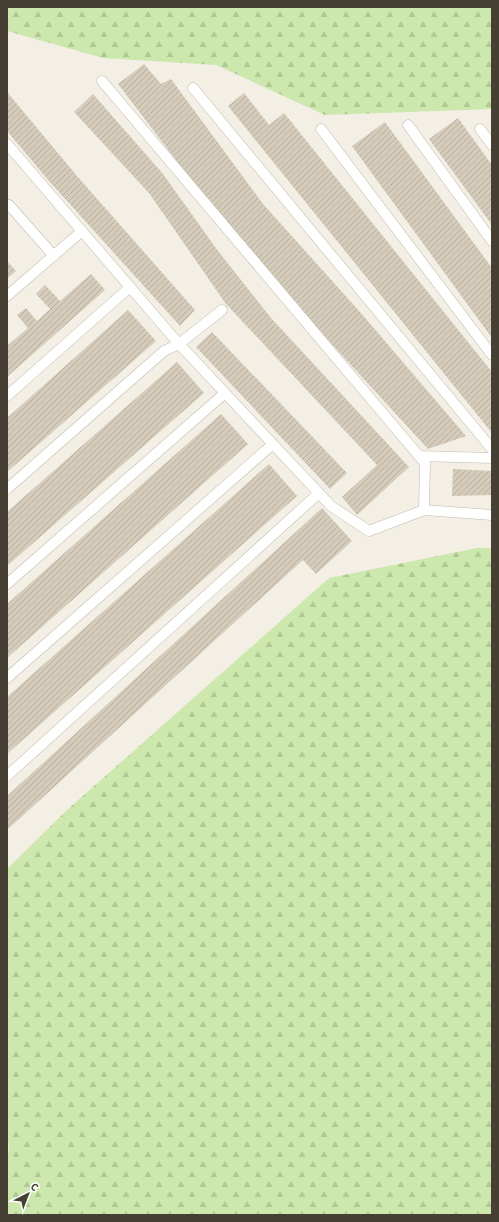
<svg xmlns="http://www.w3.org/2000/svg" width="499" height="1222" font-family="'Source Sans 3',sans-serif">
<defs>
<pattern id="forest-firs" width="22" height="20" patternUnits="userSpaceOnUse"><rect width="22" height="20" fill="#cce8ad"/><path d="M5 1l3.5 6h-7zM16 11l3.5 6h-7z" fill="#b1c895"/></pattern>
<pattern id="building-hatch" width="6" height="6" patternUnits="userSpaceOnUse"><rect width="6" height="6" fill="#d4cbba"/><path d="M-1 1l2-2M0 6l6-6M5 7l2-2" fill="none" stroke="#b7afa0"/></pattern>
</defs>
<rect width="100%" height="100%" fill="#f3efe5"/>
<!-- forest -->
<path fill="url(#forest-firs)" d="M7 7H492V109L325 115 216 65 103 58 7 31Z
M477 548H492V1215H7V1162L9 1147 7 1138V869L67 810 329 578Z"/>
<!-- building -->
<path fill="url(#building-hatch)" d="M144 64 161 84 171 79 263 204 360 312 466 436 428 449 241 245 118 84Z
M7 92 77 176 195 310 180 326 49 181 7 131Z
M244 93 269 125 284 113 492 372V433L228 106Z
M93 94 163 174 218 251 271 318 409 467 357 515 342 497 377 465 226 304 149 193 74 112Z
M458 118 492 165V225L429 139Z
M385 122 492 268V338L352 146Z
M7 261 16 271 7 279Z
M91 274 105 290 7 377V346L28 328 17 315 26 308 37 321 50 309 36 294 45 285 60 301Z
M128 310 156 341 7 472V418Z
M212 332 347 473 330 489 196 347Z
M177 362 204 393 7 566V512Z
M221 414 248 444 7 658V604Z
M269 464 297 496 7 754V697Z
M453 469 492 471V495L452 496Z
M322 508 352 541 316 574 303 560 7 830V796Z"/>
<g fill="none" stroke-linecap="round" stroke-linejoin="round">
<defs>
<path id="lane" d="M102 81 425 463 424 510 492 515
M193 88 492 449
M408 125 492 241
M321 129 492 355
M480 129 492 145
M7 144 179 344 164 351 7 489
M7 206 9 205 54 256
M7 296 82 231
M222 310 179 344 331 506 369 531 424 510
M7 396 130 287
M419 456 492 458
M7 584 225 393
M7 678 273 444
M7 776 319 493"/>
</defs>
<!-- lane casing -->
<use href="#lane" stroke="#c1baaa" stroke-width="11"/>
<!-- lane -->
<use href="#lane" stroke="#fff" stroke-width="10"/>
</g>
<!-- border -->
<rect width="499" height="1222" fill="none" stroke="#453f34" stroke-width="16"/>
<!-- north arrow -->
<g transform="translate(28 1194) rotate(42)" stroke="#ffffff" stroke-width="3" paint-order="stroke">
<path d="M0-3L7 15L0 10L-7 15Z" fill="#453f34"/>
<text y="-6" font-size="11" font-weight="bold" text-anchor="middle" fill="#453f34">С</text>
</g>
</svg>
